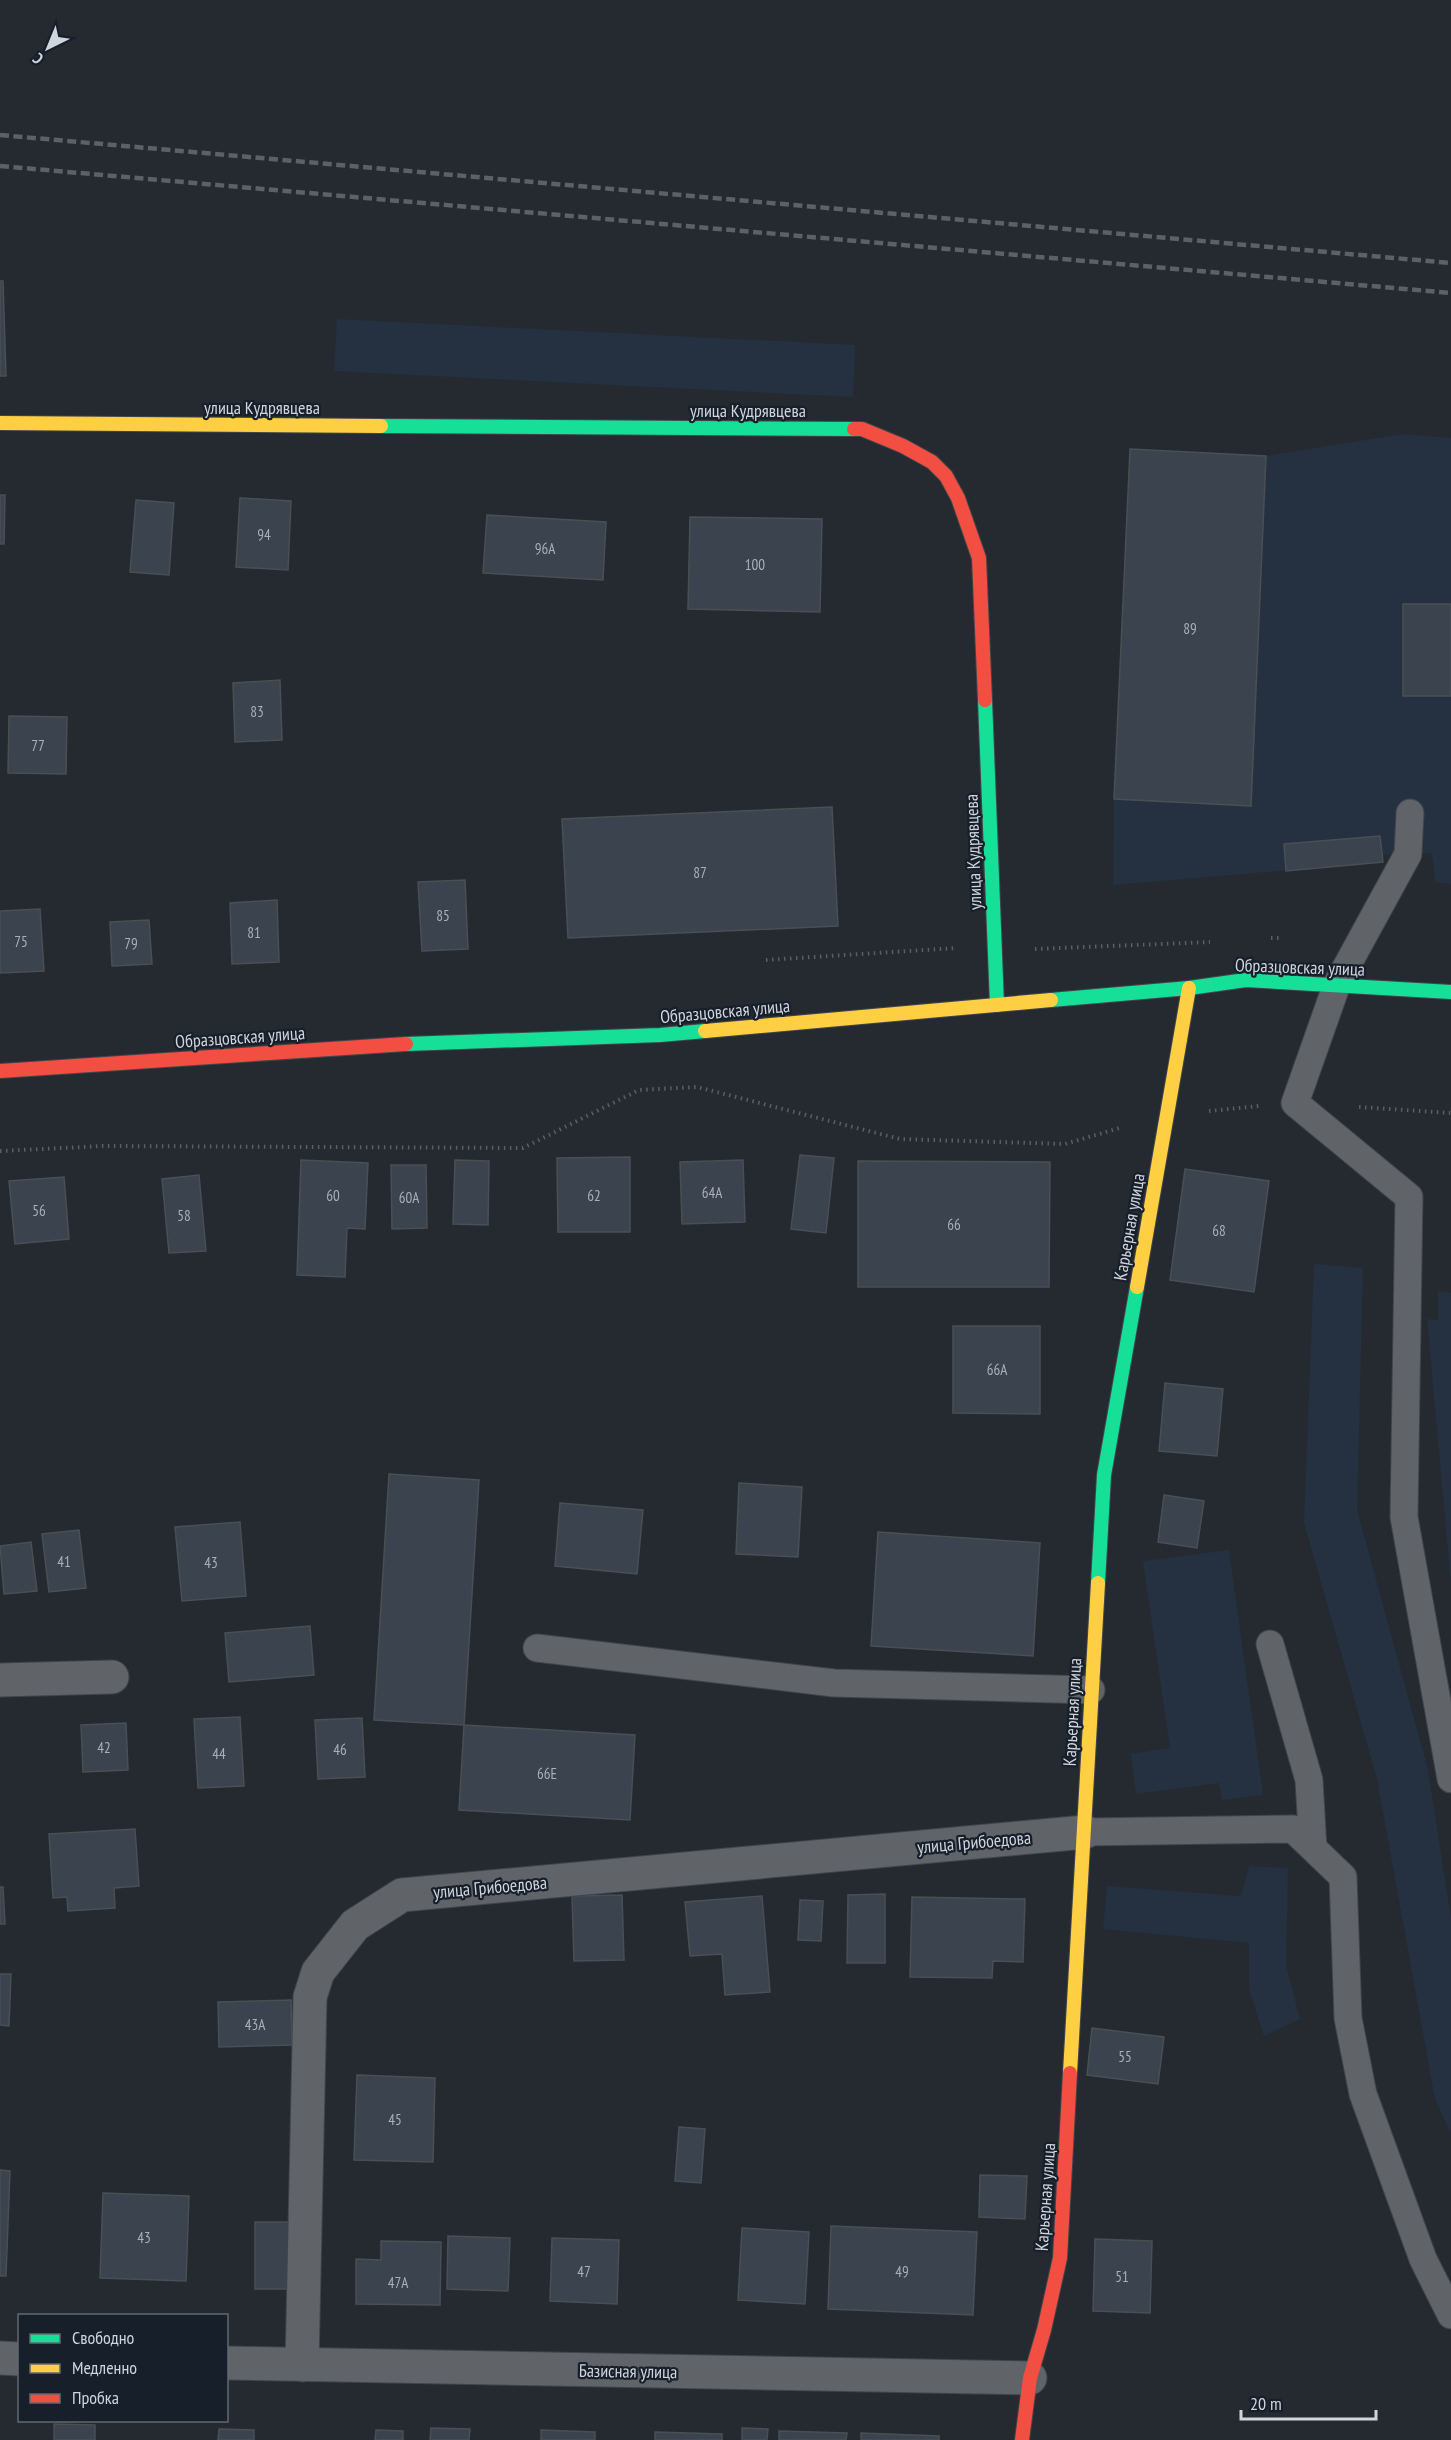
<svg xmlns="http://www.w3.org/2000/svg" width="1451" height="2440" font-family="'PT Sans Narrow',sans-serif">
<rect width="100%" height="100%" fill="#252a30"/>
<!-- built -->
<path fill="#253140" d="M337 319 855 345 853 397 334 371Z
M1403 434 1451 438V884L1435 882 1432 853 1383 855V862L1113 885 1114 799 1130 449 1266 456Z
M1314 1264 1363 1268 1357 1510 1428 1770 1451 1919V2134L1435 2099 1377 1779 1304 1523Z
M1438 1291 1451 1293V1585L1427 1319 1438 1320Z
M1229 1550 1263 1795 1222 1800 1219 1783 1136 1794 1131 1754 1170 1748 1143 1561Z
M1249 1866 1288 1868 1286 1965 1300 2019 1264 2036 1249 1989V1943L1103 1929 1107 1886 1241 1896Z"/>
<!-- building -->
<path fill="#3a434e" stroke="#4a4f54" stroke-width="1.5" d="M0 281H3L6 376H0Z
M1130 449 1266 456 1251 806 1114 799Z
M0 495H5L4 544H0Z
M240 498 291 501 288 570 236 567Z
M136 500 174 503 169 575 130 572Z
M487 515 606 522 603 580 483 573Z
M690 517 822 519 820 612 688 609Z
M1403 604H1451V696H1403Z
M280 680 282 740 235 742 233 683Z
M9 716 67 717 66 774 8 773Z
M832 807 838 926 568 938 562 819Z
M1380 836 1383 862 1286 871 1284 844Z
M465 880 468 949 422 951 418 882Z
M277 900 279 962 232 964 230 903Z
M40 909 44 971 0 973V911Z
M149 920 152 964 112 966 110 922Z
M800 1155 834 1158 826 1233 791 1229Z
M630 1157V1232H558L557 1158Z
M301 1160 368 1163 365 1229 347 1228 345 1277 297 1275Z
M455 1160 489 1161 488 1225 453 1224Z
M743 1160 745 1222 682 1224 680 1162Z
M858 1161 1050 1162 1049 1287H858Z
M391 1165H426L427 1228 392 1229Z
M1185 1169 1269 1181 1254 1292 1170 1280Z
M199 1175 206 1251 169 1253 162 1179Z
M64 1177 69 1239 15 1244 9 1181Z
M953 1326H1040V1414L953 1413Z
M1165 1383 1223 1389 1217 1456 1159 1451Z
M389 1474 479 1480 464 1725 374 1720Z
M739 1483 802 1487 798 1557 736 1554Z
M1164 1495 1204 1501 1197 1548 1158 1542Z
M560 1503 643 1510 637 1574 555 1566Z
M240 1522 246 1596 182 1601 175 1527Z
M79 1530 86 1588 49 1592 42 1534Z
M878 1532 1040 1543 1033 1656 871 1646Z
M31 1542 37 1591 4 1594 0 1546Z
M310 1626 314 1675 229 1682 225 1633Z
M240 1717 244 1786 198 1788 194 1719Z
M362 1718 365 1777 318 1779 315 1720Z
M126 1723 128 1770 83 1772 81 1725Z
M464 1725 635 1735 630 1820 459 1810Z
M135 1829 139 1886 114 1888 115 1908 68 1911 67 1897 53 1898 49 1834Z
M0 1887H3L5 1924H0Z
M885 1894V1963H847L848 1895Z
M622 1895 624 1960 574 1961 572 1896Z
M762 1896 770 1992 725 1995 722 1954 690 1956 685 1902Z
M912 1897 1025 1899 1023 1962 993 1961 992 1978 910 1977Z
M800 1900 823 1901 821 1941 798 1940Z
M0 1974H11L9 2026 0 2025Z
M291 2000 292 2045 219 2047 218 2002Z
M1092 2028 1164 2037 1158 2084 1087 2075Z
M357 2075 435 2078 433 2162 354 2160Z
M679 2127 705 2129 701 2183 675 2181Z
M0 2170 10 2171 6 2276H0Z
M980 2175 1027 2176 1025 2219 979 2217Z
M103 2193 189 2196 186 2281 100 2278Z
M255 2222H289L288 2289H255Z
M831 2226 977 2232 973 2315 828 2309Z
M742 2228 809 2232 805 2304 738 2300Z
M448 2236 510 2238 508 2291 447 2289Z
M552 2238 619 2240 617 2304 550 2301Z
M1095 2239 1152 2241 1150 2313 1093 2311Z
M381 2241 441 2242 440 2305 356 2304V2259L381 2260Z
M54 2424 95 2425V2440H54Z
M431 2428 470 2429 469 2440H430Z
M742 2428 768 2429 767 2440H742Z
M219 2429 254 2430V2440H218Z
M376 2430 403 2431V2440H375Z
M541 2430 595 2432V2440H541Z
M779 2431 847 2433 846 2440H779Z
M655 2432 722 2434V2440H655Z
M861 2433 939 2436V2440H861Z"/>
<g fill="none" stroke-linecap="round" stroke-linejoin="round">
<defs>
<path id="lane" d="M1410 813 1408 854 1337 984 1295 1103 1409 1197 1404 1517 1451 1779
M1270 1644 1309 1780 1313 1848
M537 1648 834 1683 1091 1690
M1085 1832 1293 1829 1343 1877 1348 2018 1363 2094 1423 2259 1451 2315"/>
<path id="street" d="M0 1680 112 1677
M0 2358 20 2359
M226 2363 1030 2378
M302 2365 310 1997 318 1972 355 1925 402 1895 1085 1832"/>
<path id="fast" d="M381 426 854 429
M985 700 997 1005
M1051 1000 1189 988 1246 980 1451 992
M406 1044 660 1035 705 1031
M1098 1583 1104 1475 1137 1287"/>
<path id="slow" d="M0 423 381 426
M705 1031 1051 1000
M1137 1287 1189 988
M1070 2073 1098 1583"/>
<path id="jam" d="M854 429H862L903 446 932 462 946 476 958 498 979 558 985 700
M0 1071 406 1044
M1022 2440 1030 2378 1044 2330 1060 2258 1070 2073"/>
</defs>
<!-- lane casing -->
<use href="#lane" stroke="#41454b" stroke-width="29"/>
<!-- street casing -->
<use href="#street" stroke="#41454b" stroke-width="35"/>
<!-- fast casing -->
<use href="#fast" stroke="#41454b" stroke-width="16"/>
<!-- slow casing -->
<use href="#slow" stroke="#41454b" stroke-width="16"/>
<!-- jam casing -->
<use href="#jam" stroke="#41454b" stroke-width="16"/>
<!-- path -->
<path stroke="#5b5e63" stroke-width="4" stroke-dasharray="1.5 4.5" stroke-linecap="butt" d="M1271 938H1283
M1035 949 1210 942
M766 960 956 948
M1359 1107 1451 1113
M1209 1111 1259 1106
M0 1151 103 1146 523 1148 639 1090 697 1087 900 1139 1065 1144 1123 1127"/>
<!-- lane -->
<use href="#lane" stroke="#606368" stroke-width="27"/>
<!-- street -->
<use href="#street" stroke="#606368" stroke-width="33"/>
<!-- fast -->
<use href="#fast" stroke="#16e098" stroke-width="14"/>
<!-- slow -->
<use href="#slow" stroke="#ffcf43" stroke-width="14"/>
<!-- jam -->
<use href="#jam" stroke="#f24e42" stroke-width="14"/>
<!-- rail -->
<path stroke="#5d6166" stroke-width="4.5" stroke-dasharray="9 4.5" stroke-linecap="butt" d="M0 135 1451 263
M0 166 1451 293"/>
</g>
<g text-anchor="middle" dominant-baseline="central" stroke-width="4.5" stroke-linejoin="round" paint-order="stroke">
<!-- number labels -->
<g font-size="15" fill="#aab0b9">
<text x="264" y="534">94</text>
<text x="545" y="548">96А</text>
<text x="755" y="564">100</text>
<text x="1190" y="628">89</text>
<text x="257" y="711">83</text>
<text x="38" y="745">77</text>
<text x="700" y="872">87</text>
<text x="443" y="915">85</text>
<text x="254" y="932">81</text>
<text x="21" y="941">75</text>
<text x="131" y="943">79</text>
<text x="712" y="1192">64А</text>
<text x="333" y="1195">60</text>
<text x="594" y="1195">62</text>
<text x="409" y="1197">60А</text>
<text x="39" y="1210">56</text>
<text x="184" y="1215">58</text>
<text x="954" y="1224">66</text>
<text x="1219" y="1230">68</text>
<text x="997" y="1369">66А</text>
<text x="64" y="1561">41</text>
<text x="211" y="1562">43</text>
<text x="104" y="1747">42</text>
<text x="340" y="1749">46</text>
<text x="219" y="1753">44</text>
<text x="547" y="1773">66Е</text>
<text x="255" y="2024">43А</text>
<text x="1125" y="2056">55</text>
<text x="395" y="2119">45</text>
<text x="144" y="2237">43</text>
<text x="584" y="2271">47</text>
<text x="902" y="2271">49</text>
<text x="1122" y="2276">51</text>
<text x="398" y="2282">47А</text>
</g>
<!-- street labels -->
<g font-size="18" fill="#cfd5dd" stroke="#171f2b">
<text x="262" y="407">улица Кудрявцева</text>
<text x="748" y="410">улица Кудрявцева</text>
<text transform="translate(973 852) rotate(-92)">улица Кудрявцева</text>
<text transform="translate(1300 967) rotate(2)">Образцовская улица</text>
<text transform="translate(725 1011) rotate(-5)">Образцовская улица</text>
<text transform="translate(240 1037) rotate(-4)">Образцовская улица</text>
<text transform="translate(1129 1227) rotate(-80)">Карьерная улица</text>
<text transform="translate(1072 1712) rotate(-87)">Карьерная улица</text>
<text transform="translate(974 1842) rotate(-5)">улица Грибоедова</text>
<text transform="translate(490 1887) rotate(-5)">улица Грибоедова</text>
<text transform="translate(1045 2197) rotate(-86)">Карьерная улица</text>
<text transform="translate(628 2371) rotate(1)">Базисная улица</text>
</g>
</g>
<!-- legend -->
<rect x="18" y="2314" width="210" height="108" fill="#171f2b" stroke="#616872" stroke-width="1.5"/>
<rect x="30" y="2334" width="30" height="9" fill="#16e098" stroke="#616872" stroke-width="1.5"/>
<text x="72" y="2344" font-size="18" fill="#cfd5dd">Свободно</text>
<rect x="30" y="2364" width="30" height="9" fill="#ffcf43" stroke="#616872" stroke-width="1.5"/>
<text x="72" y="2374" font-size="18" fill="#cfd5dd">Медленно</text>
<rect x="30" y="2394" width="30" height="9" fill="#f24e42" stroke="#616872" stroke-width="1.5"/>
<text x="72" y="2404" font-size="18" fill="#cfd5dd">Пробка</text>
<!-- north arrow -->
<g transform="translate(48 48) rotate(223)" stroke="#171f2b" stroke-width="4.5" paint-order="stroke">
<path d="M0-4.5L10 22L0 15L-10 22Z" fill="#cfd5dd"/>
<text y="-9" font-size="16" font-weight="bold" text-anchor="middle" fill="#cfd5dd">С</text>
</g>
<!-- scale -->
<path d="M1241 2410v9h135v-9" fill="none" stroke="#cfd5dd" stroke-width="3"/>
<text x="1250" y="2410" font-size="18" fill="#cfd5dd" stroke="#171f2b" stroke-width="4.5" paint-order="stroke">20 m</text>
</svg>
